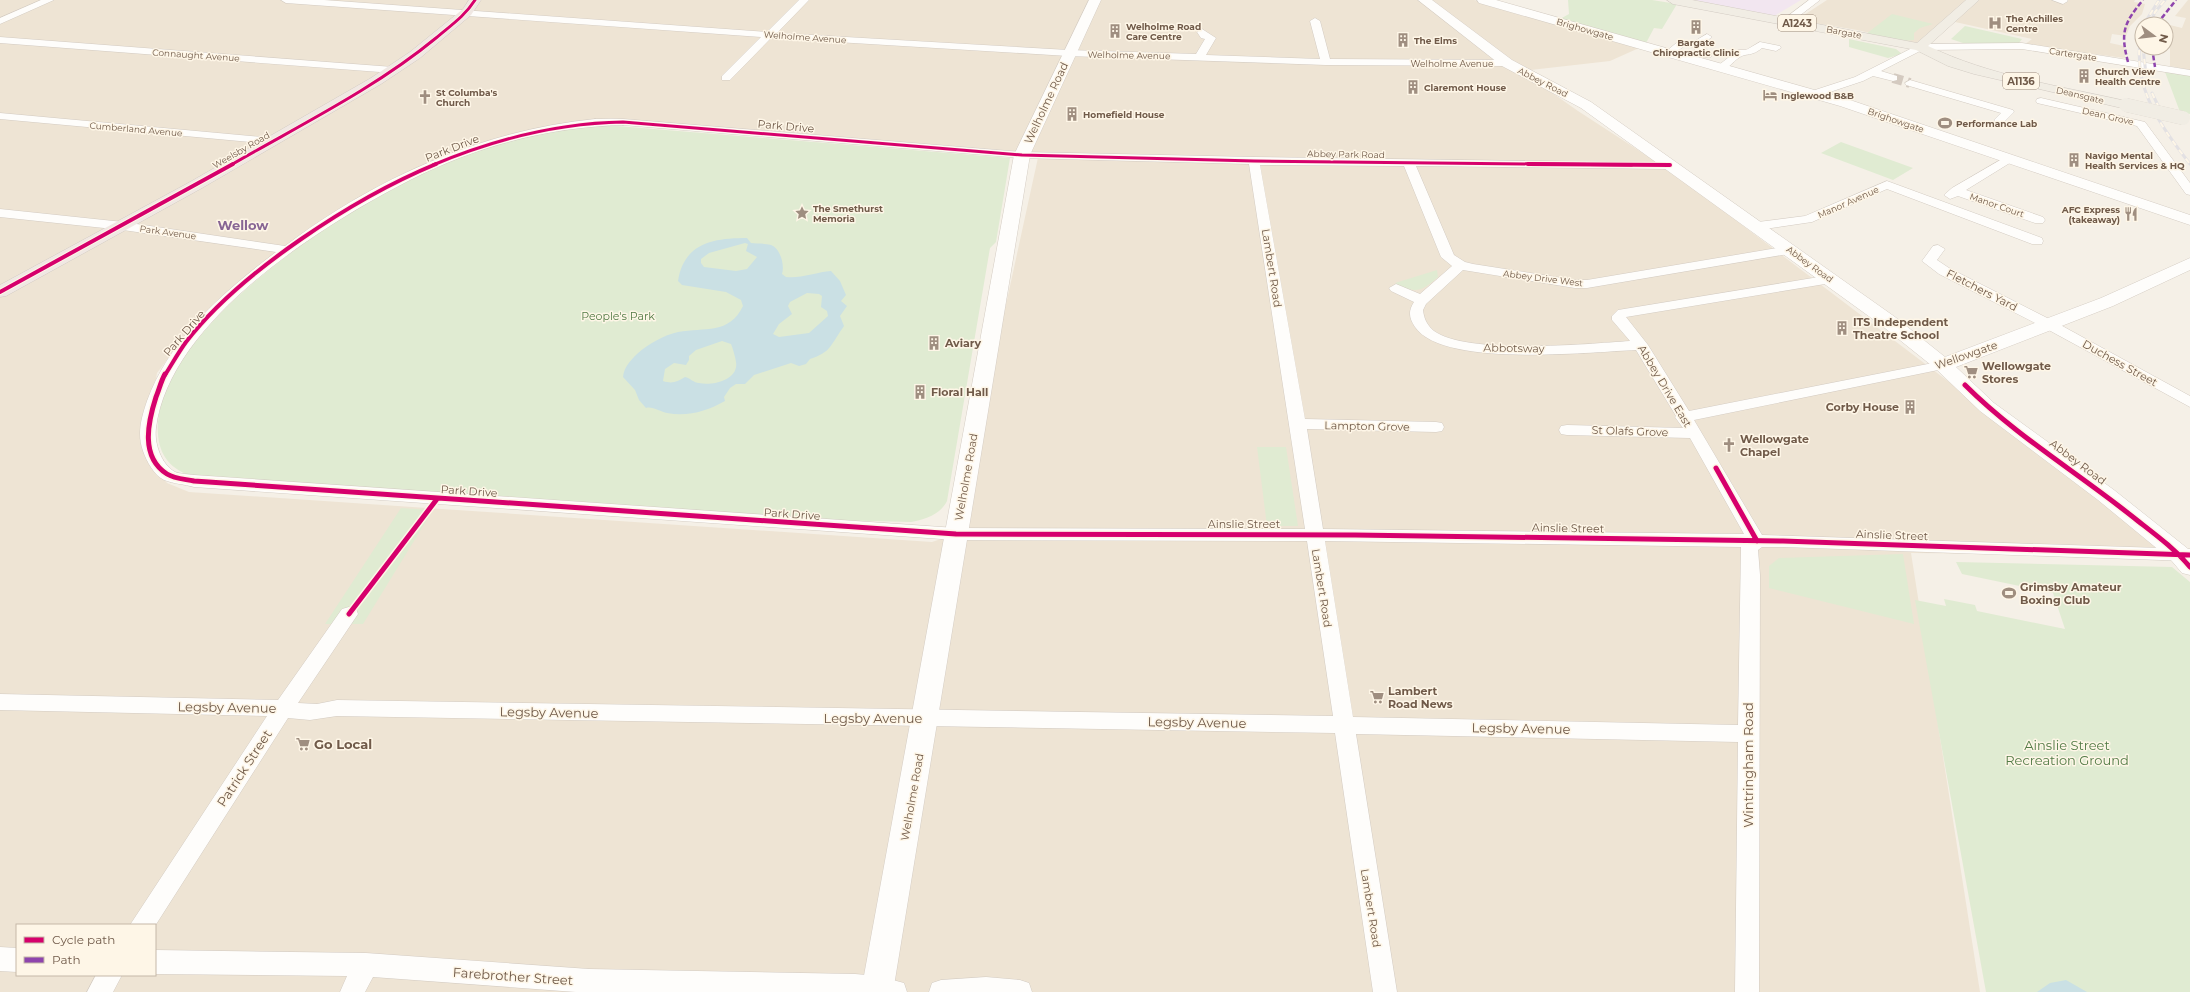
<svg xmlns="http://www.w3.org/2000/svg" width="2190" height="992" font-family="Montserrat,sans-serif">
<rect width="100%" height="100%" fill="#f5f0e7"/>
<!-- residential -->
<path fill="#eee4d4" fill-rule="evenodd" d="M0 0H1474L1639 48 1610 61 1521 71 1578 111 1675 174 1953 385 2190 556 1911 553 1980 992H0ZM611 118 1039 153 956 534 932 542 189 492 167 483 155 467 146 439 157 373 186 335 354 202 515 134 572 122ZM17 925H155V975H17Z
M1827 0H2135L2134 2 2145 4 2142 14 2130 26 2126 36 2112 34 2110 43 2124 46 2125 58 2024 45 2032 39 1946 20 1918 44 1857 30 1808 22 1801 17Z
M2188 0H2190V70L2170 66V25L2182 28 2186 18 2175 16Z"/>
<!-- education -->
<path fill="#f2e6f0" d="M1694 0H1801L1774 16Z"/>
<!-- green -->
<path fill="#e0ebd2" d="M1568 0H1652L1677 4 1662 29 1654 28 1645 45 1560 19 1569 14Z
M1892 14 1933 24 1920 28 1914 33V40L1901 41 1866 34Z
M1965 26 2022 39 2019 43 1966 44 1951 39Z
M1849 39 1896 49 1902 54 1888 58 1849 47Z
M2165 72 2190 76V114L2180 112Z
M605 125 1010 158 996 242 990 248 947 501C941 514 924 520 911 522L828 520 191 476C165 467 156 448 158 422 168 315 368 192 460 157 507 139 555 130 605 125Z
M1841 142 1913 168 1893 180 1821 153Z
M1437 270 1438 277C1421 292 1415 294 1395 283Z
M1257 447H1286L1298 526H1267Z
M401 508 433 510 363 624H325Z
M1903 554 1914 624 1769 588V566L1779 558Z
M1956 562 2172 567 2190 582V992H1986L1915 600 1946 606 1944 599 1975 605 1977 611 2065 629 2053 593 1962 574Z"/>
<!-- water -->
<path fill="#cae0e4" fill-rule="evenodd" d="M747 238 751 243C757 244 765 243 771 245 780 248 785 265 782 274L786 277C799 279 817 272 831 271L840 281 846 295 841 301 847 306 840 316 844 326 842 329C830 346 831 352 810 359L806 364 799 366 791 363 754 375 745 384H736L730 388 724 397 725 401C707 411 688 417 667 413 661 412 652 406 646 408L639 400 635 390 623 377C624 367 630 361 637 354 648 344 664 335 678 332 705 327 729 335 743 306L741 300 726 292 682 285 678 281C684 243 713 238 747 238ZM745 243 748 244 746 251 757 257 747 269 736 271 704 267 701 263V259L709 253ZM807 293 819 294 822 296 821 307 827 311 828 316 809 333 779 337 773 334 779 324 792 314 788 306 790 302ZM722 341 731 344C733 349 735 356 736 362 739 380 712 386 699 383 694 383 690 378 685 377 677 382 672 384 663 381L665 369 674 363 686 365 689 360V356L696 350Z
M2066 980 2087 992H2037L2050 983Z"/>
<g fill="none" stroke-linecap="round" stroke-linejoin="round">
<!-- street-tunnel -->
<path stroke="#d4cac0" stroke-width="10" stroke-dasharray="10 5" stroke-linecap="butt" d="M1893 78 1910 83"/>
<defs>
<path id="street" d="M41 0H54L0 24V18Z
M281 0H324L767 32 799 0H809L777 33 1068 50 1196 54 1205 39 1201 38 1197 32 1202 29 1216 38 1206 55 1320 59 1310 21 1315 18 1320 21 1330 59 1507 60 1512 63 1507 66 1326 65 1068 56 771 38 730 80H722V76L761 37 286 3Z
M1809 0H1820L1790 23H1784V19Z
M2052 0H2067L2068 1 2063 4Z
M1707 34 1712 37 1701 45 1711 53V57H1703L1692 47 1685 45 1673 55H1665L1664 53 1680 40 1693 42Z
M0 37 393 67 398 70 393 73 0 43Z
M1760 42 1780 46 1781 48 1776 51 1762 48C1756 53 1752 54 1745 55 1734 57 1729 73 1716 70L1715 68 1738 50H1746Z
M2022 43 2190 70V76L2022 49 1922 50 1881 71 1897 76V80L1893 81 1873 76 1863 81 1824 94 1823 98 1819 99 1814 96 1815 90 1855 77 1920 44Z
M1910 80 2013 110 2014 112 2004 122H1996L1994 120 2001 113 1906 85 1905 83Z
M2041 98 2145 122 2190 183V195L2186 194 2137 126 2037 103 2036 101 2037 99Z
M0 113 272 138 278 141 272 144 0 119Z
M595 119H623L1022 152 1254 157 1674 163 1676 165 1670 169 1416 166 1454 255 1465 262 1473 264 1575 280H1587L1789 246 1794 247 1796 250 1794 253 1587 288H1575L1463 270 1426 304 1423 310C1424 319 1427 325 1434 331 1467 355 1587 344 1630 341L1612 320V316L1618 310 1831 275 1836 276 1838 279 1836 282 1831 283 1626 317 1648 345 1689 411 1943 361 1948 362 1950 365 1948 368 1943 369 1694 420 1762 535 2190 549V561L1783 547H1762L1758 550 1760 575 1759 992H1735L1738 742 1356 734 1397 992H1373L1335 733 337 716 310 720 288 718 155 926 130 925 267 716 0 710V694L278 700 342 609 349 607 356 609 358 614 298 703 317 704 337 700 1333 716 1307 541 956 540 194 487C184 484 174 484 164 480 154 475 147 462 143 451 137 434 141 419 147 401 170 338 223 292 276 252L123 230 0 217V209L123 222 285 246C375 178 483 130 595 119ZM623 125 1022 158 1249 164 1305 529 956 528 194 475C188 474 180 474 175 472 161 464 154 443 156 428 169 321 322 225 410 180 477 146 548 127 623 125ZM1260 165 1404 166 1441 257 1452 266 1420 294 1396 284 1389 288 1391 291 1414 302C1408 311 1409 318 1415 327 1443 368 1589 352 1636 350L1676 416 1675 417 1683 428 1567 425 1561 426 1559 430 1561 434 1567 435 1690 438 1744 534 1323 529 1307 429 1436 432 1442 431 1444 427 1442 423 1436 422 1305 419ZM1325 541 1741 547 1738 725 1353 717Z
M2009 155 2015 159 2013 161 1966 190 2043 217 2045 220 2043 223H2035L1958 196 1950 199 1944 195 1952 188Z
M1887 181 2042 238 2043 241 2042 244H2032L1887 189 1812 222 1758 230 1752 226 1758 222 1805 216Z
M1938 245 1945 249 1937 260 1949 268 2055 322 2190 396V407L2045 328 1939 274 1922 261 1933 246Z
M0 947 17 948V972L0 971Z
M155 950 366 953 589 969 855 974 878 976 904 983 907 992H576L373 977 365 992H340L347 976 155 974Z
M96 975H122L113 992H87Z
M986 977 1020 980 1029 983 1032 992H929L932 983 941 980Z"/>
<path id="secondary" d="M1089 0H1101L1030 155 893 992H861L1014 155Z
M1418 0H1432L1512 60 1591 102 1895 317 1945 357 2101 298 2190 258V270L2113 306 1956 367 1994 403 2114 490 2187 548 2190 551V575L2182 573 2171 560 2098 500 1980 411 1936 369 1881 325 1581 108 1502 66Z
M1477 0H1496L1850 100 2190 215V225L1840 106 1479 3Z"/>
<path id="primary" d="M1667 0H1692L1917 43 1966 0H1979L1928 46C1990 76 2060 86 2126 101L2133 105 2126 109 1974 74 1948 66 1916 50 1673 4Z"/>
<path id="highway" d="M469 0H481L471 15 420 58 381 84 202 188 6 296 0 297V285L190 182 371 78 410 52 463 9Z"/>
</defs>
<!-- street casing -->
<use href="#street" stroke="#d3cbc2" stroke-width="1"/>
<!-- secondary casing -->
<use href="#secondary" stroke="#d5cdc4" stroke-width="1"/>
<!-- primary casing -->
<use href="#primary" stroke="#d3ccc4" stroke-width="1"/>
<!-- highway casing -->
<use href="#highway" stroke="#d3ccc4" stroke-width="1"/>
<!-- street -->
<use href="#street" fill="#fefdfb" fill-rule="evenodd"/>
<!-- secondary -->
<use href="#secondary" fill="#fefdfb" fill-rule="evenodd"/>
<!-- primary -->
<use href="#primary" fill="#f1ede4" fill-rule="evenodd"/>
<!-- highway -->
<use href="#highway" fill="#f0e8e3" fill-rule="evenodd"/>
<defs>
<path id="rail" d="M2144 24 2159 0
M2150 24 2155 12 2165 0
M2142 28C2130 83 2157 122 2190 164
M2143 48 2146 74
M2152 93 2164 118"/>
</defs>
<!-- rail casing -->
<use href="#rail" stroke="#e3e1e3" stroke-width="3"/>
<!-- rail -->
<use href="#rail" stroke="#fef6e7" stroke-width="2" stroke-dasharray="5.5" stroke-linecap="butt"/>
<defs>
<path id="primary-bridge" d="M2126 105 2183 118"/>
</defs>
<!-- primary-bridge casing -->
<use href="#primary-bridge" stroke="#d3ccc4" stroke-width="14" stroke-linecap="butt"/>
<!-- primary-bridge -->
<use href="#primary-bridge" stroke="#f1ede4" stroke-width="14"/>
<!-- quiet -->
<path stroke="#8e44ad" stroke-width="2.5" stroke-dasharray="5 2.5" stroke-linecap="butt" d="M2157 24 2176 0
M2152 48 2155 67
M2128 62C2120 32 2124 23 2143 0"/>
<defs>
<path id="cycleway-far2" d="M231 165C300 125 374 89 436 38 450 26 465 16 475 0
M433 165C495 139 556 123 623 122L1022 155 1254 161 1632 165"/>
<path id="cycleway-far1" d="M1528 164 1670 165
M0 292 233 164
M165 375C172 364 178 353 186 342 240 272 354 198 436 164"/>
<path id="cycleway" d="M165 374C161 381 159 390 156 397 148 422 140 457 167 474 175 479 185 479 194 481L956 534 1355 535 1783 541 2190 555
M1965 385C2016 436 2081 475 2138 521 2156 535 2175 549 2190 567
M1716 468 1757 541
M349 614 437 499"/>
</defs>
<!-- cycleway-far2 casing -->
<use href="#cycleway-far2" stroke="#fef6e7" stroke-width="4.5"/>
<!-- cycleway-far1 casing -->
<use href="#cycleway-far1" stroke="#fef6e7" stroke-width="6"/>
<!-- cycleway casing -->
<use href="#cycleway" stroke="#fef6e7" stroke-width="8"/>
<!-- cycleway-far2 -->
<use href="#cycleway-far2" stroke="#d6006c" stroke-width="3"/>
<!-- cycleway-far1 -->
<use href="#cycleway-far1" stroke="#d6006c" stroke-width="4"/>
<!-- cycleway -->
<use href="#cycleway" stroke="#d6006c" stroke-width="5"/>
</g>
<!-- icons -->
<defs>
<symbol id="hospital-bare" viewBox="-9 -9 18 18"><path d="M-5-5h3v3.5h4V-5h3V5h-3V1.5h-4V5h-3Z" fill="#9f8e80" stroke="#fef6e7" stroke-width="2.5" paint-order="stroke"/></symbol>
<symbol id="building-bare" viewBox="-9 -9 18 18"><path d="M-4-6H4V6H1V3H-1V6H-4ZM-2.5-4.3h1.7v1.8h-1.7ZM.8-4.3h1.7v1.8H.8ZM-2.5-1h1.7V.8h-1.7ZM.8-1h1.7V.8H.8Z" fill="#9f8e80" stroke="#fef6e7" stroke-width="2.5" paint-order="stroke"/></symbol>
<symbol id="hotel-bare" viewBox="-9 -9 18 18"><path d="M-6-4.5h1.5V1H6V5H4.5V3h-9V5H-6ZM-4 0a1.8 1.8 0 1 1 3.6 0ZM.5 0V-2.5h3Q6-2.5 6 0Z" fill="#9f8e80" stroke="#fef6e7" stroke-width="2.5" paint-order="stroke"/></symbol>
<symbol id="church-bare" viewBox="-9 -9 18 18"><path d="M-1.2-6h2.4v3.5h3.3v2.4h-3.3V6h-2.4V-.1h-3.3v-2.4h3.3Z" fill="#9f8e80" stroke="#fef6e7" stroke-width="2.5" paint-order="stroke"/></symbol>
<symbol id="stadium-bare" viewBox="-9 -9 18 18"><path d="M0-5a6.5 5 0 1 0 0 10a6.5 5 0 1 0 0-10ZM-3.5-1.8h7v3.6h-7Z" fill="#9f8e80" stroke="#fef6e7" stroke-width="2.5" paint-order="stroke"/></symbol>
<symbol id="sight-bare" viewBox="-9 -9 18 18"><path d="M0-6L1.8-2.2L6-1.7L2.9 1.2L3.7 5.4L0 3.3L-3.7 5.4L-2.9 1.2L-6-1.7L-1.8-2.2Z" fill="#9f8e80" stroke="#fef6e7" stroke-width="2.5" paint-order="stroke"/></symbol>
<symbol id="restaurant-bare" viewBox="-9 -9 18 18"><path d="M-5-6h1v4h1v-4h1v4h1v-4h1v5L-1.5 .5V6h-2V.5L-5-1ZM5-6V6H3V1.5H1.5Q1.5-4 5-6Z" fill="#9f8e80" stroke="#fef6e7" stroke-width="2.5" paint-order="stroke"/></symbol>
<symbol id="supermarket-bare" viewBox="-9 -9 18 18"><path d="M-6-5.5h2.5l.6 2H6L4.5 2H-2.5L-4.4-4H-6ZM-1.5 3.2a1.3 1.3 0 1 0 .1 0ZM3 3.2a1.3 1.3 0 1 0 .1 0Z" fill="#9f8e80" stroke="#fef6e7" stroke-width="2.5" paint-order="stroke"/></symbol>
</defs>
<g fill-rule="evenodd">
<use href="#hospital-bare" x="1985" y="13" width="20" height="20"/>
<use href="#building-bare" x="1686" y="17" width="20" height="20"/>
<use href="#building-bare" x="1105" y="21" width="20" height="20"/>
<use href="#building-bare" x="1393" y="30" width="20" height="20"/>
<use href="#building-bare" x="2074" y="66" width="20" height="20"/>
<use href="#building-bare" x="1403" y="77" width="20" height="20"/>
<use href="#hotel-bare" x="1760" y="85" width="20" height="20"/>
<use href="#church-bare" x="415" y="87" width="20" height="20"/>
<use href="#building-bare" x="1062" y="104" width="20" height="20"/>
<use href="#stadium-bare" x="1935" y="113" width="20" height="20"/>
<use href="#building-bare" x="2064" y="150" width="20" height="20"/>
<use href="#sight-bare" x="792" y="203" width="20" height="20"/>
<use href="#restaurant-bare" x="2121" y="204" width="20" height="20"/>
<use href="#building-bare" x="1832" y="318" width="20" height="20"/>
<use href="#building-bare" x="924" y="333" width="20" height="20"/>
<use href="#supermarket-bare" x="1961" y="362" width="20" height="20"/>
<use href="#building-bare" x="910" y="382" width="20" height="20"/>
<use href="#building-bare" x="1900" y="397" width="20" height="20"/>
<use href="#church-bare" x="1719" y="435" width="20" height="20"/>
<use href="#stadium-bare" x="1999" y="583" width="20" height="20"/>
<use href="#supermarket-bare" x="1367" y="687" width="20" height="20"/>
<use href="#supermarket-bare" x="293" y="734" width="20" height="20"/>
</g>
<g text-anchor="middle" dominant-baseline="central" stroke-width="3" stroke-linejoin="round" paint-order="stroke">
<!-- far-poi labels -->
<g font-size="9" font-weight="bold" fill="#705a49" stroke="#fef6e7" text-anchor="start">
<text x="2006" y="18">The Achilles<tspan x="2006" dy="10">Centre</tspan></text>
<text x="1126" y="26">Welholme Road<tspan x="1126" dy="10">Care Centre</tspan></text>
<text x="1414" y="40">The Elms</text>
<text x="1696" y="42" text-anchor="middle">Bargate<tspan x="1696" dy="10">Chiropractic Clinic</tspan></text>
<text x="2095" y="71">Church View<tspan x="2095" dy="10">Health Centre</tspan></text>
<text x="1424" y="87">Claremont House</text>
<text x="436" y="92">St Columba's<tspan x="436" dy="10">Church</tspan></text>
<text x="1781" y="95">Inglewood B&amp;B</text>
<text x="1083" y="114">Homefield House</text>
<text x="1956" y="123">Performance Lab</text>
<text x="2085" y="155">Navigo Mental<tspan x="2085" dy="10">Health Services &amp; HQ</tspan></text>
<text x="813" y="208">The Smethurst<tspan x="813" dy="10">Memoria</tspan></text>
<text x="2120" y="209" text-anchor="end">AFC Express<tspan x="2120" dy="10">(takeaway)</tspan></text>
</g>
<!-- far-street labels -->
<g font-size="9" fill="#705a49" stroke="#fef6e7">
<text transform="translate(1585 29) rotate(16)">Brighowgate</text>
<text transform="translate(1844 32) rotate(11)">Bargate</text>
<text transform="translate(805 37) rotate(4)">Welholme Avenue</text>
<text transform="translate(2073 54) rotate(9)">Cartergate</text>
<text transform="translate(196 55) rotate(4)">Connaught Avenue</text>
<text transform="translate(1129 55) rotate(1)">Welholme Avenue</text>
<text x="1452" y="63">Welholme Avenue</text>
<text transform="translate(1543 82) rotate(27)">Abbey Road</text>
<text transform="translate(2080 95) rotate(13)">Deansgate</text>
<text transform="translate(2108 116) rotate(13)">Dean Grove</text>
<text transform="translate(1896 120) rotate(19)">Brighowgate</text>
<text transform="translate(136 129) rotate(5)">Cumberland Avenue</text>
<text transform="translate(241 150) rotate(-30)">Weelsby Road</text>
<text transform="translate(1346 154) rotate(1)">Abbey Park Road</text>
<text transform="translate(1848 202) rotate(-24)">Manor Avenue</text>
<text transform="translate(1997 205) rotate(19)">Manor Court</text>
<text transform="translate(168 232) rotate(8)">Park Avenue</text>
<text transform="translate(1810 264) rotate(36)">Abbey Road</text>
<text transform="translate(1543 278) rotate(7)">Abbey Drive West</text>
</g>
<!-- shield labels -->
<g fill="#fef6e7" stroke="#9b8978" stroke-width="1">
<rect x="1778" y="15" width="38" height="16" rx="3"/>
<rect x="2003" y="73" width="36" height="16" rx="3"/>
</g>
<g font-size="10" font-weight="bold" fill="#705a49">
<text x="1797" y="23">A1243</text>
<text x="2021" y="81">A1136</text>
</g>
<!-- street labels -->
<g font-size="11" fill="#705a49" stroke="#fef6e7">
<text transform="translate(1046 103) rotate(-65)">Welholme Road</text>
<text transform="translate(786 126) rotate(5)">Park Drive</text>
<text transform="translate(452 148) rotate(-21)">Park Drive</text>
<text transform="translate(1272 268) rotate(81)">Lambert Road</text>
<text transform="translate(1982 290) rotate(27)">Fletchers Yard</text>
<text transform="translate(184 333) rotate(-49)">Park Drive</text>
<text transform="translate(1514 348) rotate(1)">Abbotsway</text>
<text transform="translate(1966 355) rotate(-19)">Wellowgate</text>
<text transform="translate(2120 363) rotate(29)">Duchess Street</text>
<text transform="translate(1665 386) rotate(59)">Abbey Drive East</text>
<text transform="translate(1367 426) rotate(1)">Lampton Grove</text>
<text transform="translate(1630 431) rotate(2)">St Olafs Grove</text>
<text transform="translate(2078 462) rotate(37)">Abbey Road</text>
<text transform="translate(966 477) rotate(-80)">Welholme Road</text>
<text transform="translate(469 491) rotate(4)">Park Drive</text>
<text transform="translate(792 514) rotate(4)">Park Drive</text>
<text x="1244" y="524">Ainslie Street</text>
<text transform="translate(1568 528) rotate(1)">Ainslie Street</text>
<text transform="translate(1892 535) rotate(2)">Ainslie Street</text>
<text transform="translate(1322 588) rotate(81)">Lambert Road</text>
<text transform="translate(912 797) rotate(-80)">Welholme Road</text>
<text transform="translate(1371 908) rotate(81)">Lambert Road</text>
</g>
<!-- park labels -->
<g font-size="11" fill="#527b45" stroke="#fef6e7">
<text x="618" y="316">People's Park</text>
</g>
<!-- poi labels -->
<g font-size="11" font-weight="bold" fill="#705a49" stroke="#fef6e7" text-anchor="start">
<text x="1853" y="322">ITS Independent<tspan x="1853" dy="13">Theatre School</tspan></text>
<text x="945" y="343">Aviary</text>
<text x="1982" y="366">Wellowgate<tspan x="1982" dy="13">Stores</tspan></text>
<text x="931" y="392">Floral Hall</text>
<text x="1899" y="407" text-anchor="end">Corby House</text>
<text x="1740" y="439">Wellowgate<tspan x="1740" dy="13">Chapel</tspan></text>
<text x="2020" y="587">Grimsby Amateur<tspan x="2020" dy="13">Boxing Club</tspan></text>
<text x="1388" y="691">Lambert<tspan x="1388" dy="13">Road News</tspan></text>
</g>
<!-- far-district labels -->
<g font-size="13" font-weight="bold" fill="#876594" stroke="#fef6e7">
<text x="243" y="225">Wellow</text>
</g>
<!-- near-street labels -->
<g font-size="13" fill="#705a49" stroke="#fef6e7">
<text transform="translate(227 707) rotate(1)">Legsby Avenue</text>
<text transform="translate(549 712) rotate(1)">Legsby Avenue</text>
<text x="873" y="718">Legsby Avenue</text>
<text transform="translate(1197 722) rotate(1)">Legsby Avenue</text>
<text transform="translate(1521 728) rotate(1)">Legsby Avenue</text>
<text transform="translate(1748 765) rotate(-90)">Wintringham Road</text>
<text transform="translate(244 768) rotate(-57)">Patrick Street</text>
<text transform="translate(513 976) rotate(4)">Farebrother Street</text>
</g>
<!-- near-poi labels -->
<g font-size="13" font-weight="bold" fill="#705a49" stroke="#fef6e7" text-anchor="start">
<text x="314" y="744">Go Local</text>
</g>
<!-- near-park labels -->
<g font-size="13" fill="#527b45" stroke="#fef6e7">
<text x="2067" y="745">Ainslie Street<tspan x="2067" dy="15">Recreation Ground</tspan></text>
</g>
</g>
<!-- legend -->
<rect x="16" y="924" width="140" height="52" fill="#fef6e7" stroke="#c5b8a8"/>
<rect x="24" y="937" width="20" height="6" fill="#d6006c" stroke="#c5b8a8"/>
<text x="52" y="944" font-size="12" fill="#705a49">Cycle path</text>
<rect x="24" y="957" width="20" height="6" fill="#8e44ad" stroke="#c5b8a8"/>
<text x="52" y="964" font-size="12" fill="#705a49">Path</text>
<!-- north arrow -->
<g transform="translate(2154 36) rotate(105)"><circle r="19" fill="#fef6e7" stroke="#c5b8a8"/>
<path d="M0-3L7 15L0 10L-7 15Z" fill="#9f8e80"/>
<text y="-6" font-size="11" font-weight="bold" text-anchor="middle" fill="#705a49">N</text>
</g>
</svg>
